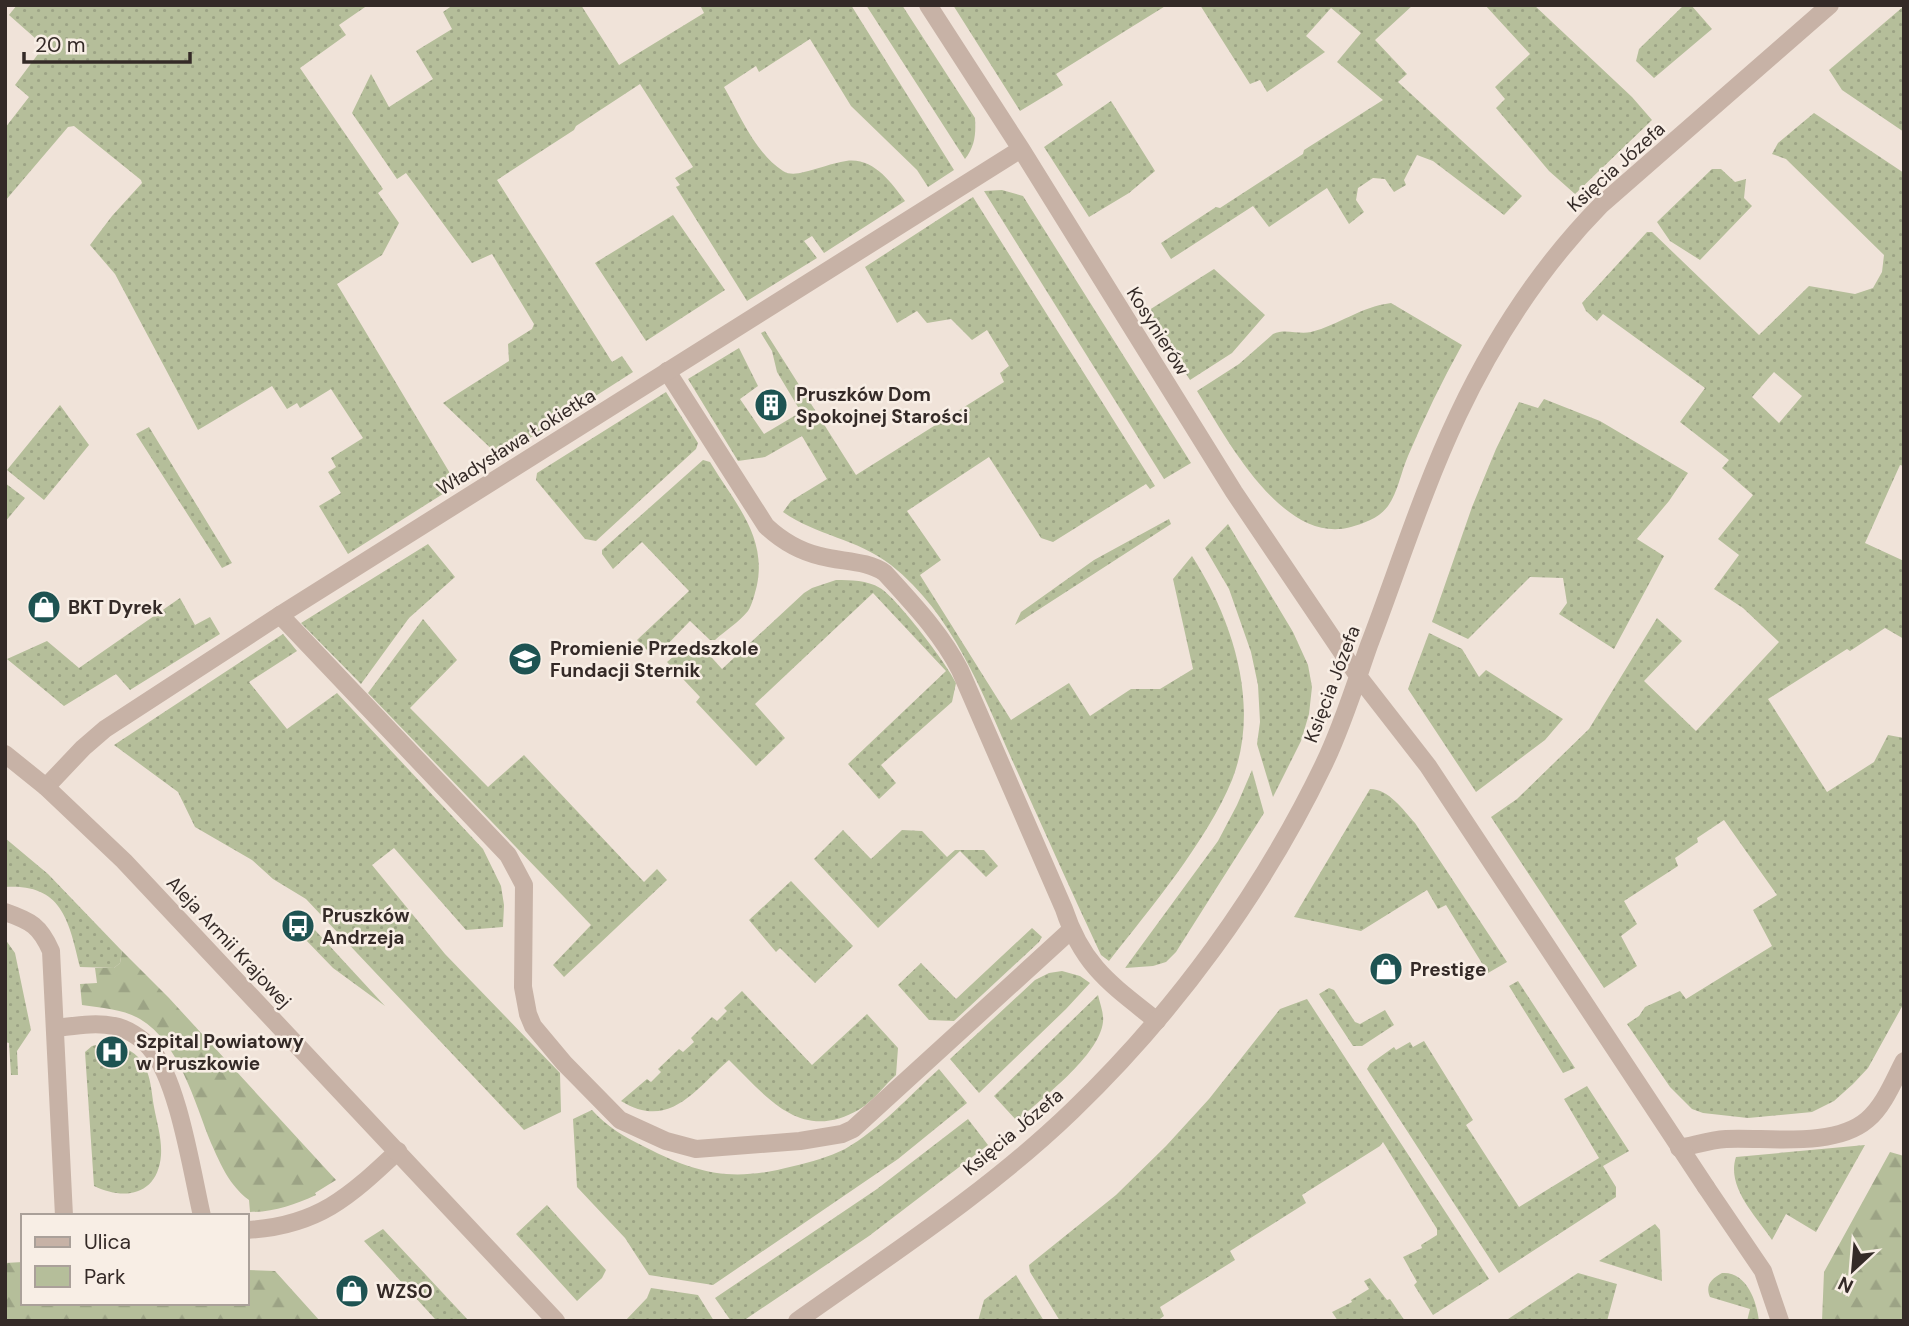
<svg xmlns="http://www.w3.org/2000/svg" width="1909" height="1326" font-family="'DM Sans',sans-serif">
<defs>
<pattern id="green-dots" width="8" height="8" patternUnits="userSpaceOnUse" patternTransform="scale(1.75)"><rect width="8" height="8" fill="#b5be9a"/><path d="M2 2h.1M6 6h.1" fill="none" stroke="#9ca385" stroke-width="1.8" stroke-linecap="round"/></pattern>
<pattern id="forest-firs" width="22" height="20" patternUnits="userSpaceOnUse" patternTransform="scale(1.75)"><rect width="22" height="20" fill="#b5be9a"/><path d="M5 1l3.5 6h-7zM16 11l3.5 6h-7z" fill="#9ca385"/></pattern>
</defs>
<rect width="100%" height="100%" fill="#f0e3d9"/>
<!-- green -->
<path fill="url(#green-dots)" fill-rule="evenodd" d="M17 5H368L339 25 346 35 300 68 383 189 378 193 399 223 382 255 337 284 457 485 348 554 319 506 341 493 328 472 336 467 331 458 363 438 331 389 300 408 297 403 287 409 272 386 198 430 115 274 90 245 112 216 142 183 141 180 74 126 68 127 5 201V128L29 97 15 85 44 46 9 15Z
M453 5H581L619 65 704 13 700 5H851L954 170 928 187 917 170 851 106 810 39 759 72 756 66 724 87C740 115 755 153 783 171 789 175 797 174 804 172 818 169 832 163 846 161 873 157 891 182 905 201L824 253 812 236 804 241 817 258 747 301 676 187 680 185 675 178 693 167 640 84 576 126 574 130 497 180 612 362 622 356 633 372 500 457 443 403 509 361 508 344 532 329 534 324 492 254 472 263 406 173 397 179 352 113 371 74 389 107 433 79 416 51 452 29 443 12Z
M866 5H902L975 118C976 134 975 146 965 159Z
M953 5H1167L1056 74 1063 85 1020 111Z
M1200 5H1413L1375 40 1407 74 1398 82 1522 196 1504 215 1433 161 1417 155 1404 180 1406 185 1394 192 1385 179 1373 178 1358 188 1356 200 1364 212 1349 224 1327 188 1269 227 1253 206 1171 259 1161 243 1216 207 1220 208 1303 154 1304 150 1383 100 1337 62 1361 33 1331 8 1306 36 1325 52 1267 92 1260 80 1250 84Z
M1485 5H1534L1632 97 1652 120 1575 194 1549 171 1496 108 1505 99 1495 87 1530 54Z
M1684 5H1691L1712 29 1654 78 1636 61 1639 49Z
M1904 6V132L1842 90 1829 70Z
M1111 101 1155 171 1129 193 1089 217 1044 147Z
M1814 113 1904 173V466L1900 465 1865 543 1904 561V639L1885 628 1850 651 1847 649 1768 699 1827 792 1874 762 1888 735 1904 738V1003L1868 1068 1853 1084 1834 1101 1812 1112 1748 1118 1703 1113 1692 1109 1670 1087 1627 1024 1639 1016 1645 1007 1680 991 1686 999 1772 946 1753 910 1777 895 1724 820 1697 838 1698 842 1675 858 1678 866 1624 901 1637 924 1621 936 1637 966 1604 988 1491 817 1517 799 1589 729 1657 618 1682 641 1644 681 1696 731 1779 642 1743 608 1714 589 1739 555 1718 539 1753 495 1722 468 1729 460 1680 422 1705 388 1603 314 1597 321 1586 311 1582 303 1647 232H1652L1759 335 1809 286 1855 294 1873 288 1882 272 1884 255 1786 159 1772 154 1778 143ZM1774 372 1802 396 1779 423 1752 397Z
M1712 169H1721L1735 182 1746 179 1744 198 1752 206 1700 260 1670 241 1657 222Z
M1002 190 1023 196 1191 463 1164 479 984 191Z
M973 197 1155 486 1150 489 1146 484 1053 542 1041 538 989 457 907 511 941 560 920 575 1011 720 1069 683 1090 716 1131 689H1160L1193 669 1173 579 1192 556C1233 620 1261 706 1232 780 1207 841 1150 909 1109 961L1101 955C1071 891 1042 826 1013 762 982 692 953 614 891 565 856 538 817 536 783 512L791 501 827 479 802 436 765 457 738 461 688 379 739 348 758 386 740 399 764 434 801 412 777 372 772 351 761 333 765 331 856 475 1004 382 1000 373 1009 366 987 330 972 340 951 319 927 323 917 311 897 323 865 267Z
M673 215 725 290 646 341 595 263Z
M1214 269 1265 315 1232 353 1190 380 1146 312Z
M1391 303 1462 345C1442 381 1424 418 1408 456 1401 472 1398 492 1388 506 1379 518 1365 523 1351 527 1283 546 1227 439 1197 391L1239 364 1273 334C1286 328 1298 335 1311 332 1339 325 1360 307 1391 303Z
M666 392 698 443 696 449 596 541 585 539 536 480 537 473Z
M1544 399 1600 421 1688 473 1669 501 1637 539 1664 556 1614 649 1559 614 1567 603 1563 578 1530 577 1468 639 1432 622 1472 507 1496 449 1519 402 1538 408Z
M60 405 89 445 44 500 7 470Z
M149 427 232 563 222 568 136 434Z
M703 460 710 462C734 502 767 536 757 585 755 593 752 605 748 611 739 622 725 631 715 640H710L690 621 664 648 662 647 652 655 637 640 689 591 642 542 613 569 602 554V550Z
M5 483 25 498 5 522Z
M1169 519 1171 524 1015 625 1021 612 1094 560Z
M1228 524 1293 632 1308 665 1312 687 1309 714 1301 741 1273 797 1257 744 1260 722 1258 685 1251 652 1229 589 1205 548Z
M428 544 455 577 409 618 361 684 301 623Z
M836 580C851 580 867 580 880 588 897 598 947 664 956 683L952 702 881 765 896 783 879 799 848 764 946 671 873 593 755 704 785 738 756 766 696 702 700 697 667 662 687 645 704 649 722 669 804 593 812 588Z
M180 598 195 625 210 617 220 634 130 690 116 674 64 706 7 659 47 641 79 668Z
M423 619 457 660 410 708 488 787 524 755 644 882 657 869 667 880 564 977 553 965 591 925 368 693Z
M1429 633 1462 649 1479 677 1486 670 1563 719 1545 740 1476 792 1408 689Z
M283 634 297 651 249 682 287 729 337 693 483 849 501 886 504 905 503 927 466 930 394 848 372 865 445 954 560 1073 561 1112 524 1130 306 899 273 879 252 860 195 827 178 792 114 745Z
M1252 770 1264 813 1176 952 1166 962 1153 966 1125 968 1218 841 1237 805Z
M1370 789C1389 789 1403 810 1415 823L1507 962 1488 973 1446 905 1438 909 1427 890 1361 931 1294 917Z
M843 830 871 859 902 830 922 831 947 857 955 850H984L998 866 986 877 960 851 878 928 814 859Z
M5 838 48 874 122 951 120 963 114 968 80 967C69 921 62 883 5 887Z
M791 881 853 946 815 983 780 948 776 952 749 920Z
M1032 928 1042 937 1039 942 954 1021 929 1020 898 985 921 963 956 999Z
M314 929 385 1006 333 968 304 938Z
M5 939 15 953 31 1030 17 1051 18 1075H11L9 1043 5 1042Z
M1062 971 1080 976 1090 983 1066 1009 979 1093 950 1059 1035 980 1049 973Z
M1518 981 1575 1068 1563 1073 1509 986Z
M1329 988 1334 990 1355 1022 1360 1024 1385 1010 1394 1025 1362 1046H1353L1319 994Z
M742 991 812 1065 867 1014 898 1048 896 1075C884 1086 873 1101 860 1109 801 1144 767 1097 729 1060 695 1089 670 1131 621 1101L647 1079 651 1082 661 1072 658 1069 679 1049 683 1052 694 1042 691 1038 712 1017 717 1021 727 1011 724 1008Z
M1098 995C1100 1004 1104 1013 1103 1022 1099 1056 1042 1098 1017 1121L994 1096Z
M1307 999 1489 1279 1433 1315 1414 1285 1417 1282 1403 1257 1422 1248 1421 1245 1437 1235V1229L1383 1142 1380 1146 1302 1195 1306 1203 1230 1251 1235 1260 1160 1307 1164 1316 1157 1321H1060L1030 1272 1029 1265 1116 1195 1166 1146 1209 1099 1280 1009Z
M1424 1041 1473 1120 1466 1125 1519 1207 1599 1158 1564 1099 1587 1086 1629 1151 1603 1166 1616 1187V1197L1499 1273 1367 1069 1370 1064 1394 1047 1396 1050 1410 1042 1413 1047Z
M105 1043C117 1044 129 1048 138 1057 151 1070 151 1090 154 1107 157 1123 162 1139 161 1155 158 1195 125 1201 94 1186L85 1052 92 1046Z
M939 1069 967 1103 898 1159 713 1285 649 1275 625 1238 577 1187 573 1119 592 1110C607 1127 625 1137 645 1147 700 1175 733 1182 794 1166 811 1162 829 1157 845 1149 880 1129 909 1096 939 1069Z
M968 1119 988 1145 869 1236 743 1321H731L715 1298 877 1189Z
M1865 1145 1816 1232 1786 1214 1772 1240C1756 1216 1726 1187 1736 1157Z
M547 1205 606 1270 602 1278 577 1301 516 1234Z
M1655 1224 1660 1230 1662 1281 1599 1261Z
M383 1229 469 1321H434L435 1319 364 1241Z
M1578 1273 1617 1284 1607 1321H1505Z
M1722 1273C1746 1271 1757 1301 1759 1321H1747L1750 1309 1710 1297C1705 1285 1711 1279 1722 1273Z
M1016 1275 1044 1321H978L984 1300Z
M1370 1278 1387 1300 1390 1299 1405 1321H1338L1332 1312 1352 1302 1351 1300 1369 1289 1364 1281Z
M651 1288 698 1295 714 1321H625L647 1298Z"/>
<!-- forest -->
<path fill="url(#forest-firs)" d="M122 951 169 998 336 1180 315 1193 316 1195C294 1205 274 1212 250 1212L249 1200C229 1185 221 1165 211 1143 195 1103 179 1042 140 1019 123 1009 102 1008 82 1005L80 984 97 983 95 968H114L120 963Z
M1890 1152 1904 1156V1321H1822L1824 1272Z
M23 1262V1303H247V1270L275 1271 320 1321H5V1263Z"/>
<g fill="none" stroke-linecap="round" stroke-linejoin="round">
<!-- service -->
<path stroke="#c7b2a6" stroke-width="18" d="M667 371 766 526C782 541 799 551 820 556 842 562 867 560 885 573 913 604 941 633 960 670L1064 909C1083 967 1112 985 1157 1021
M280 615 508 855 524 885 523 987 528 1014 533 1026 564 1063 620 1120 666 1141 696 1149 800 1141 842 1134 853 1129 1071 930
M5 912C31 921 40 926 51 951L64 1216
M55 1028C74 1026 95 1022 114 1026 126 1028 142 1038 150 1048 178 1079 192 1173 202 1216
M1679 1148C1695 1145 1710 1140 1726 1139 1768 1137 1834 1148 1867 1120 1884 1106 1894 1080 1904 1061
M1706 1187 1763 1271 1780 1321
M247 1230C318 1226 349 1197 398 1151"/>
<!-- minor -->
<path stroke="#c7b2a6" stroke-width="18" d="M928 5 1021 149 1234 492 1358 676 1428 766 1706 1187
M46 787 83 748 105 729 280 615 1021 149
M797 1321C890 1255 989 1191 1072 1111 1175 1012 1262 893 1324 764 1342 727 1355 685 1369 645 1398 569 1423 489 1458 415 1494 339 1542 265 1601 205L1830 5"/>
<!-- tertiary -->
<path stroke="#c7b2a6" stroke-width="18" d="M5 754 46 787 124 861 556 1321"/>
</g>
<!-- icons -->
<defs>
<symbol id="building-disc" viewBox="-11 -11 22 22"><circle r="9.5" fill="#1e5352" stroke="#f8eee5"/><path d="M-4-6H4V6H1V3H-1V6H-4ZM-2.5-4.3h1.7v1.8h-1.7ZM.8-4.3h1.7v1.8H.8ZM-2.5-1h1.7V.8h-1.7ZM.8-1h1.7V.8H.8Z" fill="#fff"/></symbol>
<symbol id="shop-disc" viewBox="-11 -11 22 22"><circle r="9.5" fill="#1e5352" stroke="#f8eee5"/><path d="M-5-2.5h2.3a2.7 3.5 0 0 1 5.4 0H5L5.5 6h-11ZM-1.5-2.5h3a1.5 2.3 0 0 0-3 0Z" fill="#fff"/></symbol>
<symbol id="school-disc" viewBox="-11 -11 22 22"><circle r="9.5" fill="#1e5352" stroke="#f8eee5"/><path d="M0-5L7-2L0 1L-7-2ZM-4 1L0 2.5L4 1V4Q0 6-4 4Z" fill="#fff"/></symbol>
<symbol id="bus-disc" viewBox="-11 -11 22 22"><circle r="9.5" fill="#1e5352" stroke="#f8eee5"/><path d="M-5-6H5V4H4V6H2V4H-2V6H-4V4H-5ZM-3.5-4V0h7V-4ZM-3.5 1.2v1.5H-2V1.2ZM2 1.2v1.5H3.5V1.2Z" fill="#fff"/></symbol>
<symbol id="hospital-disc" viewBox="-11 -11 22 22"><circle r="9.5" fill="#1e5352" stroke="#f8eee5"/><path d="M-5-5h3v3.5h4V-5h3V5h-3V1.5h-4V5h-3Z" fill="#fff"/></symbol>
</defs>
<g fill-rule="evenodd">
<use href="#building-disc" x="752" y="386" width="38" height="38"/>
<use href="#shop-disc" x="25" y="588" width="38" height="38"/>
<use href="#school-disc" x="506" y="640" width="38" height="38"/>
<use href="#bus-disc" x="279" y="907" width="38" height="38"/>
<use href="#shop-disc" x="1367" y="950" width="38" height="38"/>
<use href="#hospital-disc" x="93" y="1033" width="38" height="38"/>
<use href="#shop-disc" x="333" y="1272" width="38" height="38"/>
</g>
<g text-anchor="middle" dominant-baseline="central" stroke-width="5" stroke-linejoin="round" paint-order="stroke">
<!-- street labels -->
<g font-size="19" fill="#342a27" stroke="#f8eee5">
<text transform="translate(1616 167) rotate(-42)">Księcia Józefa</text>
<text transform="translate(1158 331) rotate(58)">Kosynierów</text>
<text transform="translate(516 442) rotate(-32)">Władysława Łokietka</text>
<text transform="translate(1332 684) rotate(-69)">Księcia Józefa</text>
<text transform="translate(229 942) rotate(47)">Aleja Armii Krajowej</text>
<text transform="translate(1013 1132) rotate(-40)">Księcia Józefa</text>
</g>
<!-- poi labels -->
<g font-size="19" font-weight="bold" fill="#342a27" stroke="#f8eee5" text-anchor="start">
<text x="796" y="394">Pruszków Dom<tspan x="796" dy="22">Spokojnej Starości</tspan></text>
<text x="68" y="607">BKT Dyrek</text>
<text x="550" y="648">Promienie Przedszkole<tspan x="550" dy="22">Fundacji Sternik</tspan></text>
<text x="322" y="915">Pruszków<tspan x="322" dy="22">Andrzeja</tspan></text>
<text x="1410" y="969">Prestige</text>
<text x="136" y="1041">Szpital Powiatowy<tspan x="136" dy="22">w Pruszkowie</tspan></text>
<text x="376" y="1291">WZSO</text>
</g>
</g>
<!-- border -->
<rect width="1909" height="1326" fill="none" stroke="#342a27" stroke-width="14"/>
<!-- legend -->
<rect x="21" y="1214" width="228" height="91" fill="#f8eee5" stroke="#aaa099" stroke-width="2"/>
<rect x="35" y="1237" width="35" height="10" fill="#c7b2a6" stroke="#aaa099" stroke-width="2"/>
<text x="84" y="1249" font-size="21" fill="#342a27">Ulica</text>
<rect x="35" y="1266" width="35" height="21" fill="#b5be9a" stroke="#aaa099" stroke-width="2"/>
<text x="84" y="1284" font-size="21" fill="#342a27">Park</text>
<!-- north arrow -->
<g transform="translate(1853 1270) rotate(206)" stroke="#f8eee5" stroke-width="5" paint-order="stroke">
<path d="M0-5L12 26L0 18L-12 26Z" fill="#342a27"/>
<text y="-10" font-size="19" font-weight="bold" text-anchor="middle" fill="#342a27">N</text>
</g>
<!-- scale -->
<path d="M24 52v10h166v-10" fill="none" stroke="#342a27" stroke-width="3.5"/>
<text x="35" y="52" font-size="21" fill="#342a27" stroke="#f8eee5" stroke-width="5" paint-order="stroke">20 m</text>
</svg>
